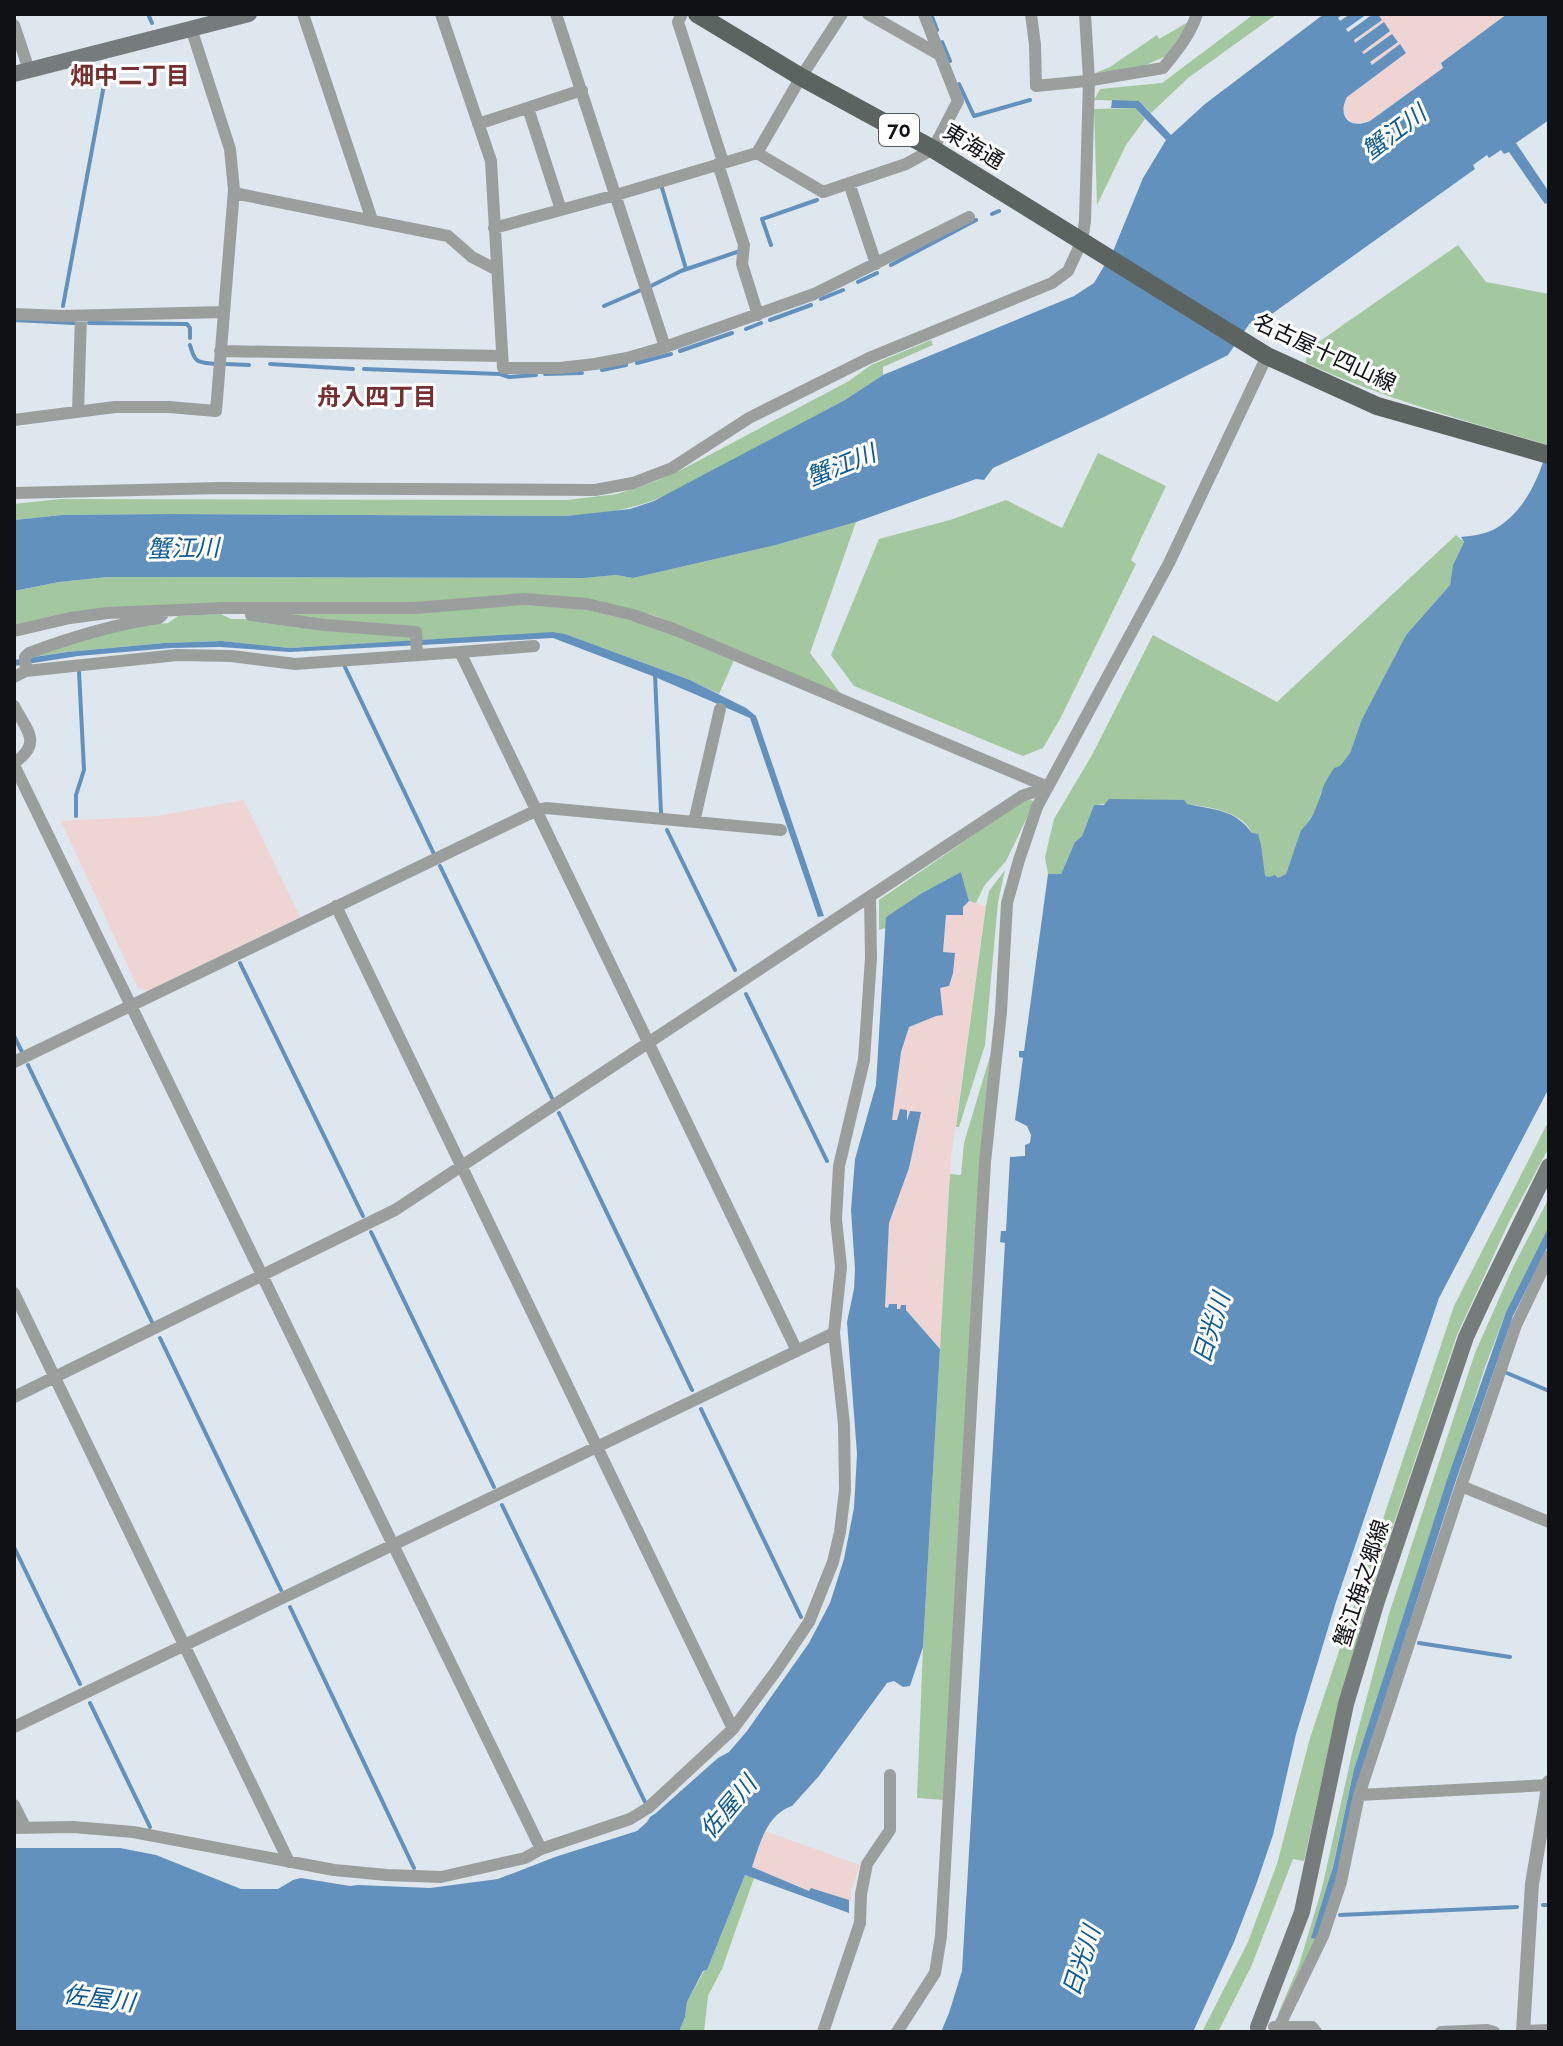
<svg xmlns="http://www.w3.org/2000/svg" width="1563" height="2046" font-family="Raleway,'Noto Sans JP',sans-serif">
<rect width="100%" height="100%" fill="#dfe7ee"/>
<!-- industrial -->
<path fill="#efd4d4" d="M1378 14H1507L1441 63 1443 68 1370 121 1356 124 1345 117 1343 112 1344 102 1348 96 1400 45 1372 65 1362 52 1390 31 1384 23 1356 44 1354 41 1382 20Z
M244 800 300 917 149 991 138 988 61 821 157 816Z
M969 901 986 906 951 1158 940 1349 906 1310 897 1309V1304H889V1308H884L889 1223 909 1168 920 1113 908 1121 892 1120 901 1052 909 1027 936 1015 940 988 954 953 943 952 946 914 963 907Z
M765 1831 860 1865 851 1892V1901L812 1888 810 1891 752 1867Z"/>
<!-- green -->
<path fill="#a3c79f" d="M1254 14H1277L1188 78 1151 113 1139 101 1094 100 1100 89 1162 83Z
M1190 21 1166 56 1146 65 1100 74 1095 73 1110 67 1157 35 1159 39Z
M1135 108 1145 119 1126 145 1097 205 1094 109Z
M1458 245 1486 282 1549 294 1548 445C1466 421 1384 399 1306 363L1307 350Z
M931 340 933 345 883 367V375L845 400 678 490C637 509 611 513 567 516L170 514 62 515 14 520V504L60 499 567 500 617 494 656 481 683 469 849 381 871 365Z
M1098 453 1166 486 1131 560 1136 564 1060 719 1043 748 1023 756 854 686 831 655 879 539 950 520 1006 500 1062 528Z
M856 522 810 653 841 694 653 615 587 599 413 604H221L14 628V591L59 582 108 577 584 578 616 575 633 578 776 545Z
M1456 535 1464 542 1453 565 1450 585 1406 635 1362 719 1350 753 1321 792 1318 805 1305 827 1301 830 1286 874 1278 878 1265 877C1259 861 1258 837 1246 824 1219 797 1131 802 1094 805L1082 836 1075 842 1061 874H1048L1045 857 1054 819 1092 755 1153 635 1277 702Z
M524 605 583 609 653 626 734 660 719 694 690 680 565 634 421 640 419 627 325 622 275 612Z
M221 614 231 619H264L412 635V641L290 648 222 641 164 643 67 652 32 657 97 633 126 627 168 623 178 616Z
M1030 800 1035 801 1006 861 984 886 976 903 969 901 961 872 922 893 886 917V928L879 930V900L1022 802Z
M1005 870 998 902 985 1045 959 1127H956L986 906 989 891Z
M993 1055 944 1800 917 1798 923 1647 950 1174 961 1175 964 1143 990 1056Z
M1549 1120V1147L1509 1222 1457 1335 1368 1601 1338 1706 1304 1861 1293 1859 1251 1967 1218 2032H1202L1248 1942 1277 1864 1310 1738 1454 1306Z
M1549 1198V1226L1506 1312 1485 1367 1354 1769 1317 1939 1279 2015 1278 2014 1299 1965 1322 1888 1353 1749 1389 1614 1475 1353 1514 1265Z
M745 1875 754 1878 722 1969 708 1996 704 2032H679L685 2017 687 2002 704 1971 707 1970Z"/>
<!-- water -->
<path fill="#6291bd" d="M1324 14H1343L1338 18 1340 21 1350 14H1367L1346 29 1348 32 1373 14H1378L1382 20 1354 40 1355 43 1384 22 1390 31 1362 52 1364 54 1392 34 1398 42 1370 62 1372 65 1400 44 1406 53 1347 97C1337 116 1349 130 1370 121L1443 68 1441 63 1507 14H1549V120L1516 143 1549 192V202L1545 204 1509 152 1504 154 1501 150 1489 158 1487 155 1473 165 1475 169 1255 326 1250 323 1228 355 1108 415 993 468 984 480 976 479 856 522 776 545 633 578 616 575 584 578 108 577 59 582 14 591V520L62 515 170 514 567 516 630 509 654 501 845 400 883 375 1074 296 1094 283 1114 249 1143 178 1166 140 1135 108H1111L1112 100 1139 101 1171 135 1205 104Z
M1549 439V1088L1439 1298 1336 1602 1296 1734 1273 1835 1256 1885 1234 1942 1193 2032H941L949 2013 962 1971 1005 1243 1000 1242 1001 1231H1006L1010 1157 1025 1156V1145L1030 1143 1031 1135 1027 1126 1015 1120 1023 1058 1019 1057V1051H1024L1048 874H1061L1075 842 1082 836 1094 805H1104L1109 799 1184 800 1187 804C1214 810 1235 809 1252 833L1258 834 1261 845 1265 876 1269 877 1275 875 1278 878 1286 874 1301 830C1312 820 1316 808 1321 794 1323 785 1329 776 1334 768L1340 766 1350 753 1362 719 1406 635 1450 585 1453 565 1464 542 1461 537C1473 536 1487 534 1498 527 1526 510 1543 471 1549 439Z
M552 632 565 634 690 680 746 708 756 716 824 916 818 917 750 718 655 677 553 638 290 652 220 647 171 648 78 656 14 666V660L67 652 164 643 222 641 290 648Z
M961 872 969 901 963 907V915H946L943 952 955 953 953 973 949 986 940 988 943 1015 936 1016 909 1027 901 1052 892 1120H897L900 1109 907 1110V1121L910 1111 921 1112 909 1168 889 1223 885 1307 888 1308 889 1304H897V1309H900L901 1305H906V1310L940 1349 923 1647 910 1686 903 1687 894 1681 887 1683 819 1776 792 1806C766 1815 760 1844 752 1867L809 1891 811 1888 849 1900V1913L745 1875 707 1970 703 1971 687 2002 685 2017 679 2032H14V1848H120L156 1855 241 1889H278L293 1880 301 1878 350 1886 358 1885 430 1888 498 1879 555 1857 637 1831 647 1822 650 1817 656 1813 718 1758 729 1752 747 1731 809 1643 830 1603 844 1559 854 1508 857 1454 847 1322 854 1289 855 1269 851 1210 855 1159 876 1085 886 917 922 893Z
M1549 1226V1244L1513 1316 1455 1483 1380 1715 1332 1895 1317 1939 1311 1938 1333 1867 1354 1769 1448 1477 1506 1312Z"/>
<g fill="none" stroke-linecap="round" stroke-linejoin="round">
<!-- stream -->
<path stroke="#6291bd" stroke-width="4" d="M148 14 152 23
M931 14 937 30
M942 42 950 61
M959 84 974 116 1030 100
M662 188 686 269
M992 214 999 211
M771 245 762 219 817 200
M891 265 976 220
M858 282 877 273
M651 286 681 271 740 251
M821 299 843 290
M63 306 106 74
M604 306 641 290
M14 320 74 323
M770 320 811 305
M89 323 187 324 190 328V338
M746 329 761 323
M190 345C195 364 198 362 216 364
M680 351 732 333
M637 363 671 354
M225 364 249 365
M270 364 353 369
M364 369 500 374 509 377 536 375
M602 370 626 365
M545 374 582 373
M344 665 434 854
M655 674 661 813
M76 816V795L84 770 79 671
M667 830 735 970
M440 866 552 1098
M240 963 363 1216
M746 994 827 1161
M14 1036 22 1052
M28 1065 152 1322
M559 1113 692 1390
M371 1232 494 1487
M160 1338 281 1590
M1507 1373 1549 1391
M701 1409 801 1617
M502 1505 645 1802
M14 1547 80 1684
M290 1607 414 1868
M1419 1643 1510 1657
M90 1703 150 1827
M1543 1905H1549
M1340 1915 1517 1907"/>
<!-- minor -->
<path stroke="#9a9f9d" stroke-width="12" d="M303 14 372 220
M441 14 491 161 503 368H560L595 364 627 358 665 347 814 294 969 217
M556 14 665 347
M682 14 678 22 723 162
M924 14 940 55
M1031 14 1035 45 1036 86 1086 81 1163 68C1177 51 1190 35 1197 14
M14 25 29 70
M528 108 561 210
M478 124 582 90
M757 153 823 192 906 164 933 149 958 101 940 55 868 14
M718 164 744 245 742 264 758 315
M849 183 876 264
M234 193 448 236 472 257 497 270
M494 228 616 195 757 153 801 77 842 14
M14 314 63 316 223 312
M220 351 502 356
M78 412 81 316
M14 420 115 407H169L216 411 234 190 230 149 191 28
M14 493 220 488 595 490 633 483 672 468 749 418 869 358 1052 283 1068 271 1082 241 1085 221 1089 80 1085 14
M251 615 325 625 416 632 417 655
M14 631 70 618 107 613 224 608H415L524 599 587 604 633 615 676 630 1048 787
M460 652 534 646
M26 671 25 657 29 653C72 637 114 624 159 618L163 614
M14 677 26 671 177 655 231 656 295 664 460 652 797 1351
M14 706C27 731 43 743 14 763
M14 765 541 1849
M694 822 720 709
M336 906 733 1729
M14 1062 537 810 546 808 781 830
M14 1293 289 1862
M14 1397 395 1210 1022 796 1048 787
M1461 1486 1549 1522
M14 1727 834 1333
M1359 1795 1549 1785
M14 1805 25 1827
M14 1828 73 1827 133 1832 334 1870 387 1875 441 1877 525 1858 541 1849 630 1819 648 1808 733 1729 776 1671 809 1622 833 1562 840 1532 845 1490 844 1424 834 1333 841 1267 836 1219 839 1166 864 1060 871 958 870 897
M1274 2027H1312L1316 2032
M1279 2027 1323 1936 1341 1882 1359 1795 1461 1486 1516 1325 1549 1256
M1523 2031 1549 2030
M823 2032 860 1923 861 1894 867 1864 890 1830V1775
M897 2032 935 1973 941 1936 985 1162 1001 1012 1007 903 1019 860 1037 807 1169 563 1267 356
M1441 2032 1487 2030 1494 2032"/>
<!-- tertiary -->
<path stroke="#9a9f9d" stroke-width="14" d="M1523 2032 1532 1884 1549 1782"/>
<!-- secondary -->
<path stroke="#757c7b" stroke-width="16" d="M14 74 249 14
M1258 2027 1302 1912 1346 1704 1377 1601 1466 1337 1486 1294 1549 1166"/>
<!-- primary -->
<path stroke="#5c6462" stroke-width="18" d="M697 14 801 77 933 149 1267 356 1377 406 1549 455"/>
</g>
<g text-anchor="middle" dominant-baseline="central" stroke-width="6" stroke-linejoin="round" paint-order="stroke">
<!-- shield labels -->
<rect fill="#fff" stroke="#57585a" stroke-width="2" x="879" y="114" width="40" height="32" rx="6"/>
<g font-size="20" font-weight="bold" fill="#0f1114">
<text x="899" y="130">70</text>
</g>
<!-- street labels -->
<g font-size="22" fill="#0f1114" stroke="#fff">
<text transform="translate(974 146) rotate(31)">東海通</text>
<text transform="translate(1325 352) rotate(25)">名古屋十四山線</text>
<text transform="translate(1361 1583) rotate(-72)">蟹江梅之郷線</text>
</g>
<!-- neighbourhood labels -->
<g font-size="24" font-weight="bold" fill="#762f31" stroke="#fff">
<text x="130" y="75">畑中二丁目</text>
<text x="377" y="396">舟入四丁目</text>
</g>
<!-- water labels -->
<g font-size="24" font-style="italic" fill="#0d5991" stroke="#fff">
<text transform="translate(1394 132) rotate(-37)">蟹江川</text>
<text transform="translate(841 465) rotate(-22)">蟹江川</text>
<text transform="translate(183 548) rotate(-1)">蟹江川</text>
<text transform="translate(1211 1328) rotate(-73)">日光川</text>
<text transform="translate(728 1807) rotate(-50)">佐屋川</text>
<text transform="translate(1081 1961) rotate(-72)">日光川</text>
<text transform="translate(99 1998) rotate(7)">佐屋川</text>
</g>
</g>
<!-- border -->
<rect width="1563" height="2046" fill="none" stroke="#0f1114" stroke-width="32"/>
</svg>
